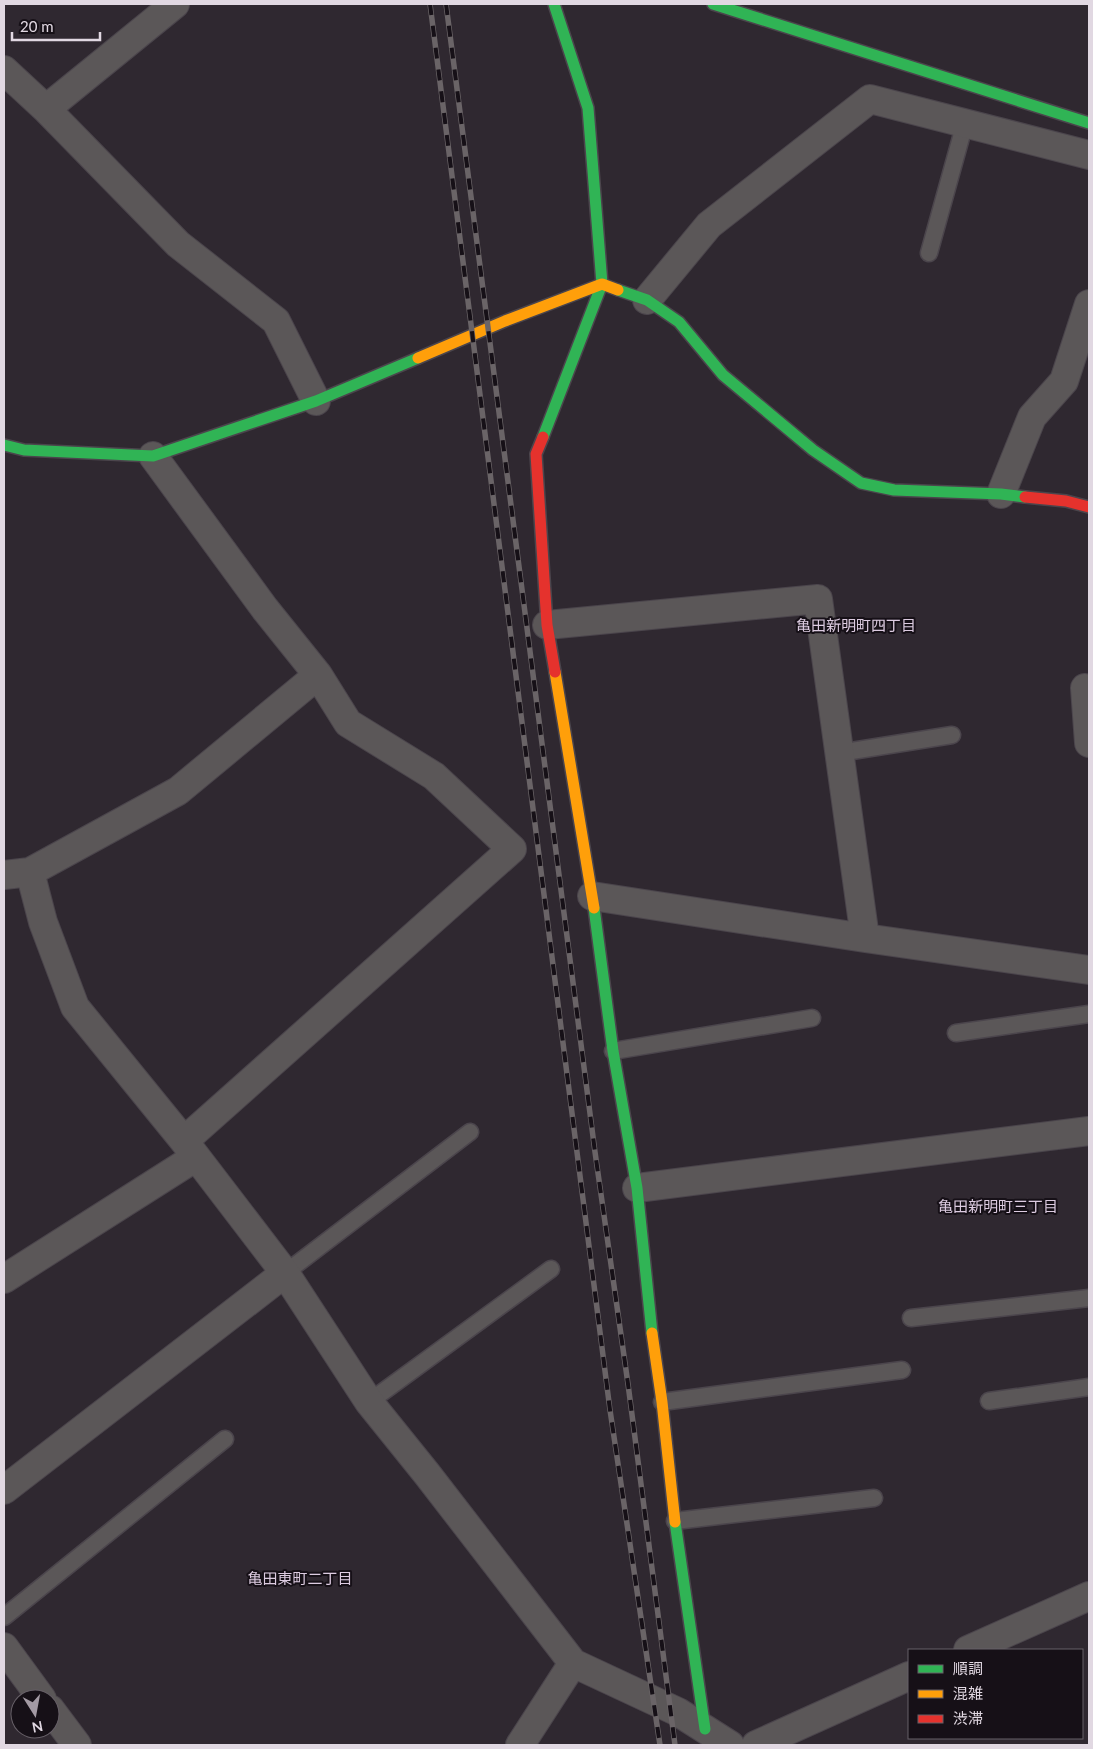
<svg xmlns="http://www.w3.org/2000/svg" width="1093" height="1749" font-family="Lato,'Noto Sans JP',sans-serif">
<rect width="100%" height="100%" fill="#2f2830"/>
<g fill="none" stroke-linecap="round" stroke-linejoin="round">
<defs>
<path id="lane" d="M929 253 965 123
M839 753 952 735
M956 1033 1089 1014
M613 1051 812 1018
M285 1273 470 1132
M911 1318 1089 1298
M989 1401 1089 1387
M369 1402 551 1269
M662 1402 902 1370
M675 1521 874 1498
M4 1617 225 1439"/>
<path id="street" d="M4 70 46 109 178 244 276 321 316 401
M46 109 175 4
M647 300 709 225 870 99 1089 155
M153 456 265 609 318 675 348 723 434 776 512 849 184 1141
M1001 494 1032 417 1064 381 1089 304
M547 625 818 599 865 938
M1085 688 1089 743
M30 872 178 791 318 675
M4 875 30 872 43 922 75 1007 184 1141 285 1273 369 1402 427 1474 573 1663 678 1712 730 1745
M592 896 865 938 1089 970
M637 1188 1089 1131
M4 1279 196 1157
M4 1490 285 1273
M4 1647 42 1699
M968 1650 1089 1596
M50 1709 77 1745
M520 1745 573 1663
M756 1745 909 1676"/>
<path id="fast" d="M713 4 1089 123
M618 290 647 300 679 322 723 375 813 450 861 483 894 490 1001 494 1025 497
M543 437 602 284 588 108 554 4
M4 445 24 450 153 456 316 401 418 358
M594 908 613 1051 637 1188 652 1333
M675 1522 705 1729"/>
<path id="slow" d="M418 358 505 321 602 284 618 290
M555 672 594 908
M652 1333 662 1402 675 1522"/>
<path id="jam" d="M543 437 536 454 547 625 555 672
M1025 497 1066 501 1089 507"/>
</defs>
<!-- lane casing -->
<use href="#lane" stroke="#4b454c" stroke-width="19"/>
<!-- street casing -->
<use href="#street" stroke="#4b454c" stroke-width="30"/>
<!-- fast casing -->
<use href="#fast" stroke="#4b454c" stroke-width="14"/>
<!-- slow casing -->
<use href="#slow" stroke="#4b454c" stroke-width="14"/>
<!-- jam casing -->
<use href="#jam" stroke="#4b454c" stroke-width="14"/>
<!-- lane -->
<use href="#lane" stroke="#5b5758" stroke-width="16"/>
<!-- street -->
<use href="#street" stroke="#5b5758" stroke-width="28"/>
<!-- fast -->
<use href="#fast" stroke="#30b455" stroke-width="11"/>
<!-- slow -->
<use href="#slow" stroke="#ff9f0a" stroke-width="11"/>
<!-- jam -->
<use href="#jam" stroke="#e5322d" stroke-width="11"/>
<defs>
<path id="rail" d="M430 4 610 1410 660 1745
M446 4 595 1152 628 1384 675 1745"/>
</defs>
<!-- rail casing -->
<use href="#rail" stroke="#6a6467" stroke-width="5.5"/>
<!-- rail -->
<use href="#rail" stroke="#161017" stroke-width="4" stroke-dasharray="11" stroke-linecap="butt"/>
</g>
<g text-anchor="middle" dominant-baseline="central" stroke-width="4" stroke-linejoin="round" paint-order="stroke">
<!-- neighbourhood labels -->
<g font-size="15" fill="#ddcce1" stroke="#161017">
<text x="856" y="625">亀田新明町四丁目</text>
<text x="998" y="1206">亀田新明町三丁目</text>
<text x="300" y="1578">亀田東町二丁目</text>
</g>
</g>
<!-- border -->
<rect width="1093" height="1749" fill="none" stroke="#e1d8e2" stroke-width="10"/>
<!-- legend -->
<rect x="908" y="1649" width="175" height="90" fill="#161017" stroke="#676068"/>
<rect x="918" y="1665" width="25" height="8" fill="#30b455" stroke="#676068"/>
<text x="953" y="1674" font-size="15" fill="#e1d8e2">順調</text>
<rect x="918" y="1690" width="25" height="8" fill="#ff9f0a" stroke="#676068"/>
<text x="953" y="1699" font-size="15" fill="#e1d8e2">混雑</text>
<rect x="918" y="1715" width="25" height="8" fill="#e5322d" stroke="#676068"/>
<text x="953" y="1724" font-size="15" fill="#e1d8e2">渋滞</text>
<!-- north arrow -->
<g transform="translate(35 1714) rotate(169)"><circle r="24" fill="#161017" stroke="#676068"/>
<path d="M0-4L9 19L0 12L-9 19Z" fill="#a39aa4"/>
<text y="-8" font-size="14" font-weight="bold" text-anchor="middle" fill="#e1d8e2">N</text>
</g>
<!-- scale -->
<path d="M12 32v8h88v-8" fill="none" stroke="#e1d8e2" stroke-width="2.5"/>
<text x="20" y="32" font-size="15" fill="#e1d8e2" stroke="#161017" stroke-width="4" paint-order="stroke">20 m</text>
</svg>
